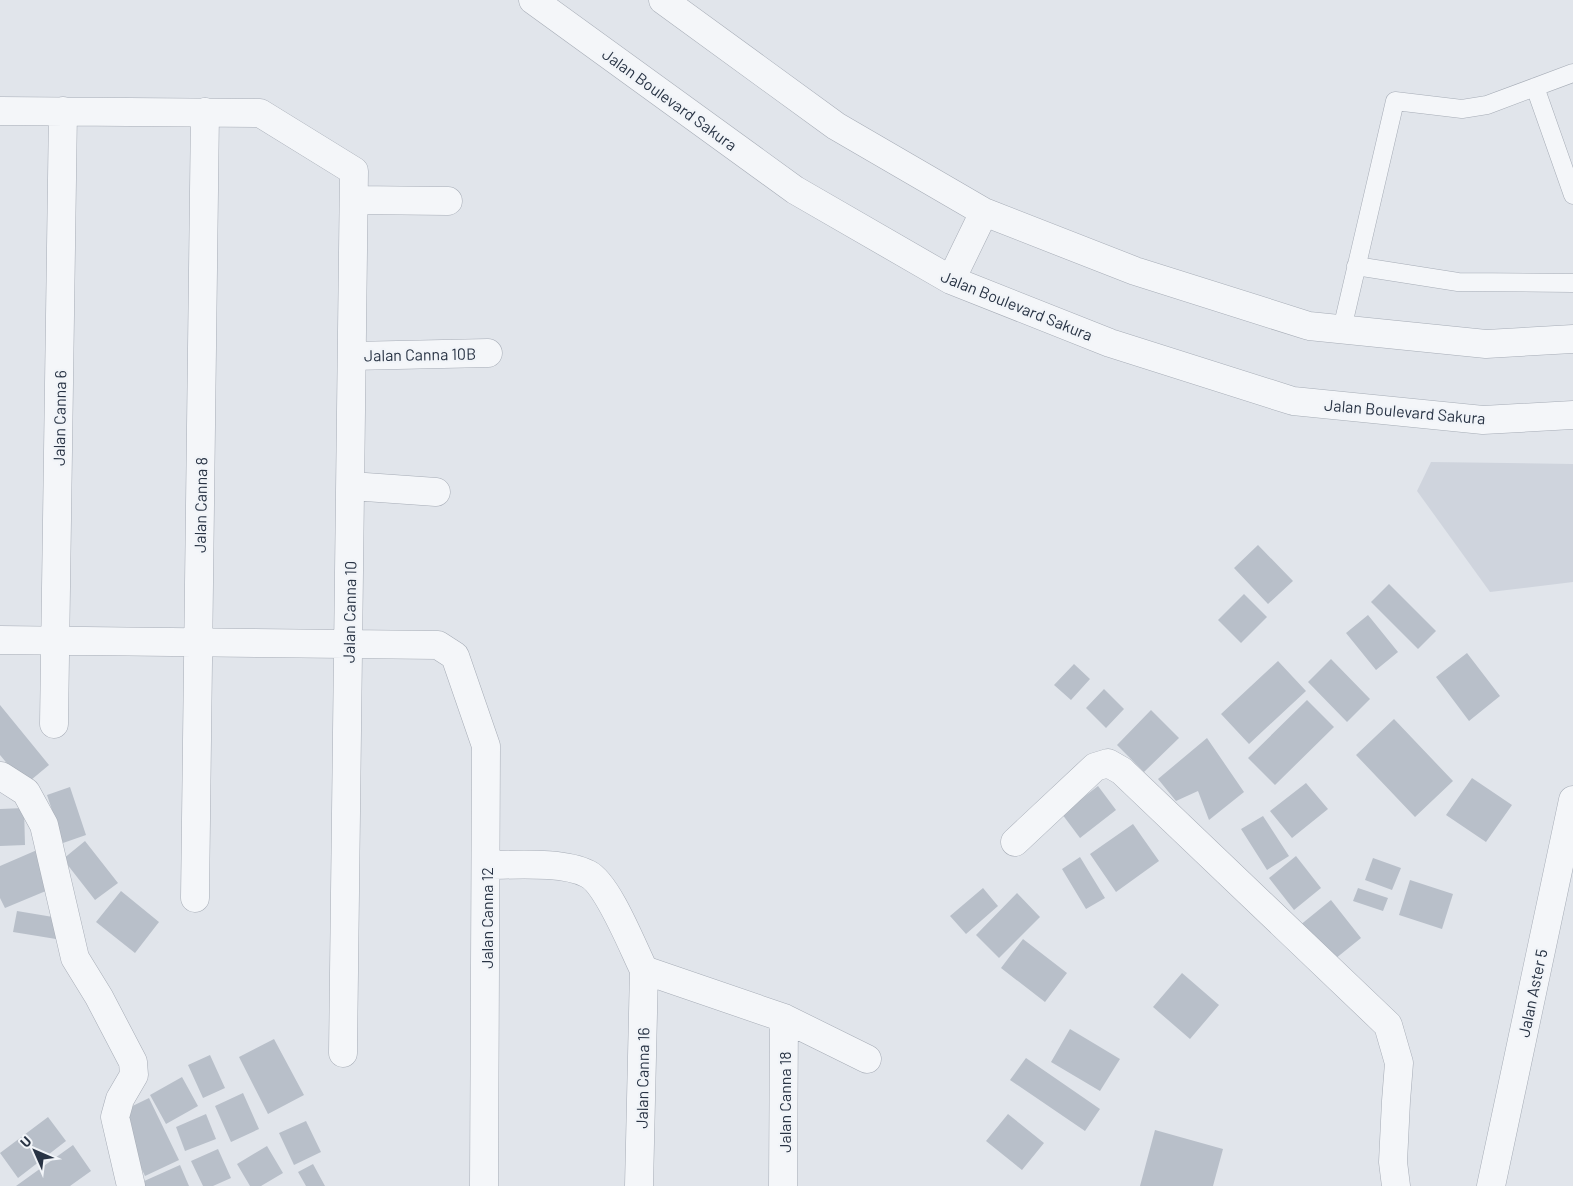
<svg xmlns="http://www.w3.org/2000/svg" width="1573" height="1186" font-family="Barlow,sans-serif">
<rect width="100%" height="100%" fill="#e1e5eb"/>
<!-- built -->
<path fill="#cfd4dd" d="M1431 462 1573 464V582L1490 592 1417 491Z"/>
<!-- building -->
<path fill="#b8bfc9" d="M1258 545 1293 581 1268 604 1234 568Z
M1389 584 1436 631 1418 649 1371 602Z
M1244 594 1267 617 1241 643 1218 620Z
M1368 615 1398 652 1376 670 1346 633Z
M1467 653 1500 696 1469 721 1436 677Z
M1331 659 1370 699 1347 722 1308 682Z
M1278 661 1306 691 1249 744 1221 714Z
M1074 664 1090 679 1071 700 1054 685Z
M1104 689 1124 709 1106 728 1086 708Z
M1307 700 1334 727 1275 785 1248 758Z
M0 705 49 765 25 785 0 755Z
M1151 710 1179 738 1144 772 1117 745Z
M1394 719 1453 781 1415 817 1356 755Z
M1207 738 1244 792 1209 820 1198 791 1176 801 1158 779Z
M1472 778 1512 805 1486 842 1446 815Z
M1306 783 1328 809 1292 838 1270 811Z
M1098 786 1116 810 1080 838 1062 814Z
M70 787 86 835 63 843 47 795Z
M24 808 25 845 0 846V809Z
M1263 816 1289 856 1267 870 1241 829Z
M1133 824 1159 861 1116 892 1090 854Z
M85 841 118 883 95 900 63 859Z
M37 850 53 888 5 908 0 898V866Z
M1296 856 1321 888 1294 910 1269 878Z
M1080 857 1105 898 1086 909 1062 869Z
M1373 858 1401 868 1392 890 1365 880Z
M1410 880 1453 894 1442 929 1399 915Z
M983 888 998 906 966 934 950 916Z
M1358 888 1388 898 1383 911 1353 901Z
M121 891 159 922 135 953 96 922Z
M1017 893 1040 917 999 958 976 935Z
M1331 900 1361 938 1330 963 1299 926Z
M17 911 59 918 56 939 13 932Z
M1023 939 1067 973 1045 1002 1001 968Z
M1182 973 1219 1005 1190 1039 1153 1007Z
M1070 1029 1120 1059 1100 1091 1051 1062Z
M274 1039 304 1095 268 1114 239 1057Z
M210 1055 225 1088 203 1098 188 1065Z
M1026 1058 1100 1109 1085 1131 1010 1080Z
M182 1077 198 1106 166 1124 150 1095Z
M243 1093 259 1129 231 1142 215 1106Z
M149 1098 179 1160 145 1176 116 1114Z
M206 1114 216 1139 185 1151 176 1127Z
M1008 1114 1044 1143 1022 1170 986 1141Z
M48 1117 66 1141 18 1178 0 1153Z
M306 1121 321 1152 294 1165 279 1133Z
M1155 1130 1223 1149 1213 1186H1140Z
M73 1145 91 1171 70 1186H16Z
M267 1146 283 1173 261 1186H250L237 1164Z
M218 1149 231 1178 213 1186H203L191 1161Z
M313 1164 325 1186H306L298 1172Z
M180 1165 189 1186H144L142 1182Z"/>
<g fill="none" stroke-linecap="round" stroke-linejoin="round">
<defs>
<path id="lane" d="M1535 87 1573 195
M1356 266 1458 282 1573 283
M1342 329 1395 101 1462 109 1487 105 1573 73"/>
<path id="street" d="M533 0 795 190 951 280 1110 343 1293 401 1483 420 1573 415
M663 0 836 126 984 212 1135 271 1309 326 1486 344 1573 339
M0 111 260 113 354 171 343 1053
M354 200 448 201
M951 280 984 212
M352 356 488 353
M351 486 436 492
M0 640 438 645 455 656 486 746 484 1186
M54 724 63 111
M1 776 26 792 44 825 75 958 99 997 133 1062 134 1075 120 1099 115 1117 131 1186
M1015 842 1095 767 1108 763 1122 771 1388 1025 1399 1063 1396 1101 1393 1162 1396 1186
M486 865C515 865 563 861 588 874 608 884 633 948 644 970L784 1018 867 1059
M195 898 205 112
M639 1186 644 970
M783 1186 784 1018
M1491 1186 1573 800"/>
</defs>
<!-- lane casing -->
<use href="#lane" stroke="#a6acb6" stroke-width="19"/>
<!-- street casing -->
<use href="#street" stroke="#a6acb6" stroke-width="29"/>
<!-- lane -->
<use href="#lane" stroke="#f4f6f9" stroke-width="18"/>
<!-- street -->
<use href="#street" stroke="#f4f6f9" stroke-width="28"/>
</g>
<g text-anchor="middle" dominant-baseline="central" stroke-width="4.5" stroke-linejoin="round" paint-order="stroke">
<!-- street labels -->
<g font-size="16" fill="#283344" stroke="#f1f4f8">
<text transform="translate(670 99) rotate(36)">Jalan Boulevard Sakura</text>
<text transform="translate(1017 305) rotate(22)">Jalan Boulevard Sakura</text>
<text transform="translate(420 354) rotate(-1)">Jalan Canna 10B</text>
<text transform="translate(1405 411) rotate(5)">Jalan Boulevard Sakura</text>
<text transform="translate(59 418) rotate(-89)">Jalan Canna 6</text>
<text transform="translate(200 505) rotate(-89)">Jalan Canna 8</text>
<text transform="translate(349 612) rotate(-89)">Jalan Canna 10</text>
<text transform="translate(486 918) rotate(-90)">Jalan Canna 12</text>
<text transform="translate(1532 993) rotate(-78)">Jalan Aster 5</text>
<text transform="translate(642 1078) rotate(-89)">Jalan Canna 16</text>
<text transform="translate(784 1102) rotate(-90)">Jalan Canna 18</text>
</g>
</g>
<!-- north arrow -->
<g transform="translate(35 1151) rotate(315)" stroke="#f1f4f8" stroke-width="4" paint-order="stroke">
<path d="M0-4L9 19L0 12L-9 19Z" fill="#283344"/>
<text y="-8" font-size="14" font-weight="bold" text-anchor="middle" fill="#283344">U</text>
</g>
</svg>
